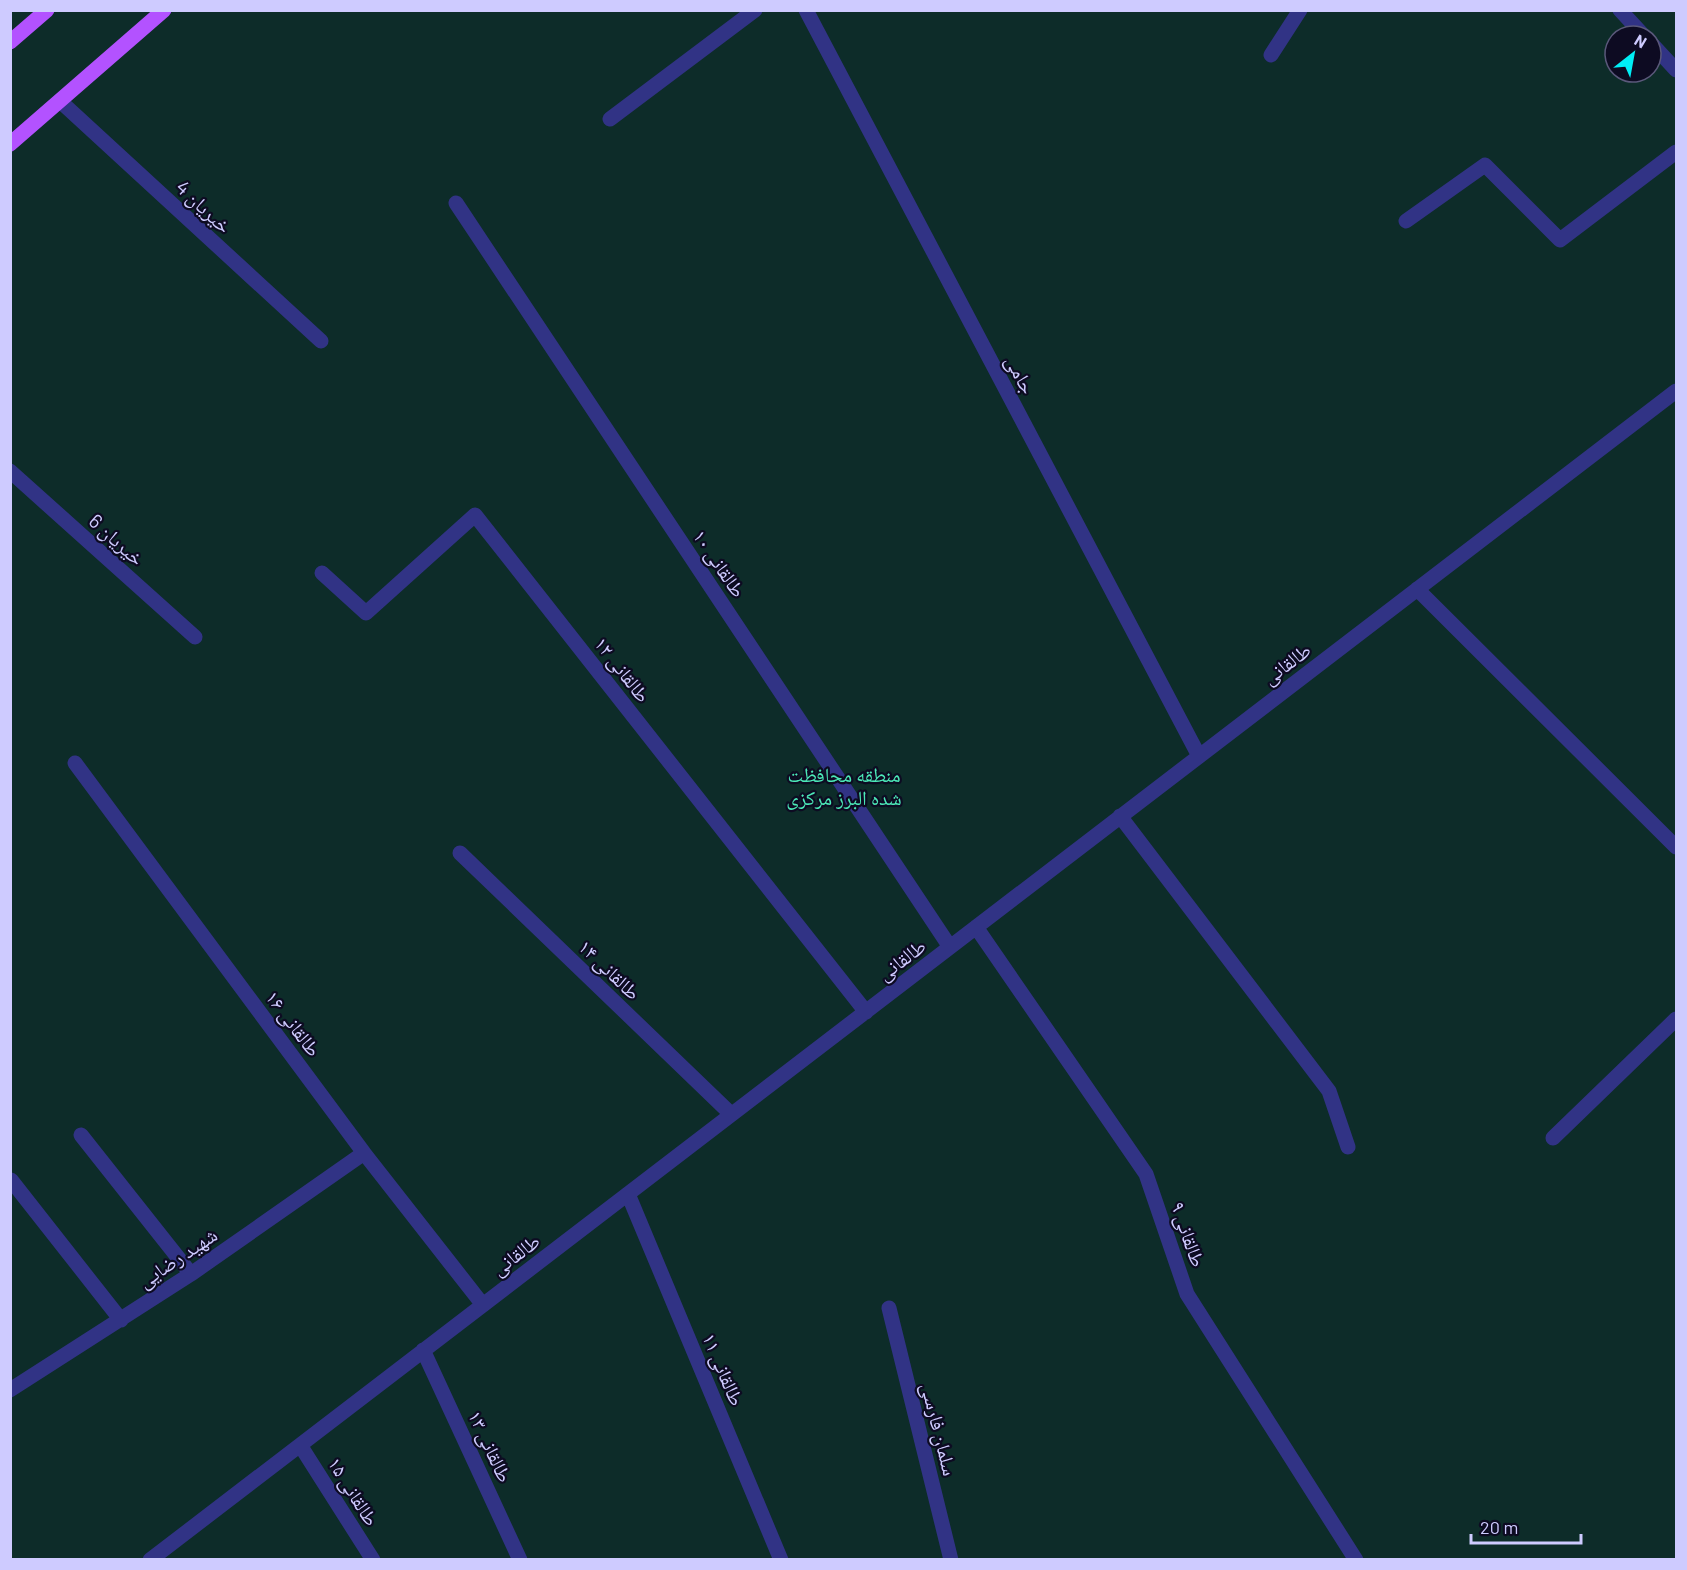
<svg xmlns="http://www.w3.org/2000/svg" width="1687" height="1570" font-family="Barlow,'Noto Naskh Arabic',sans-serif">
<rect width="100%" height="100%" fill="#0d0b22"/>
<!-- green -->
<path fill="#0d2c29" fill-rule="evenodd" d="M11 11H1676V1559H11ZM1615 36H1651V72H1615Z"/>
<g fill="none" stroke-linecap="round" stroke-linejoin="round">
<!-- minor -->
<path stroke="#313385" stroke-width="15" d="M806 10 1199 756
M1620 10 1644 36
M1651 43 1676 70
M1271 55 1300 10
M60 101 321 341
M610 119 755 10
M456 203 950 947
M1406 221 1485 165 1560 240 1676 152
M10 471 195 637
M322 573 366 613 475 515 866 1012
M1417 589 1676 847
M75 763 364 1153 483 1305
M1120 816 1329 1091 1348 1147
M460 853 731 1114
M976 927 1146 1174 1187 1294 1356 1560
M81 1135 191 1274
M1553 1138 1676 1019
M11 1180 121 1320
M628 1194 781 1560
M889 1308 951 1560
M423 1350 520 1560
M10 1390 191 1274 364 1153
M300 1445 373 1560
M150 1560 1676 391"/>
<!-- major -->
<path stroke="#b352ff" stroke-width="15" d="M10 42 47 10
M10 144 164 10"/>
</g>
<g text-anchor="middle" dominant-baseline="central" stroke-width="4.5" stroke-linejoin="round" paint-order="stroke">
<!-- street labels -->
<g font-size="20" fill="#cecbff" stroke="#0d0b22">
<text transform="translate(204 206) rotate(43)">خیریان 4</text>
<text transform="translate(1021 374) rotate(62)">جامی</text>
<text transform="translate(117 539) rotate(42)">خیریان 6</text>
<text transform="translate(720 563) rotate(56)">طالقانی ۱۰</text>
<text transform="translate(1286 663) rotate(-37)">طالقانی</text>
<text transform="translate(623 669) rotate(52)">طالقانی ۱۲</text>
<text transform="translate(901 959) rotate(-37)">طالقانی</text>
<text transform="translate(610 969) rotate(44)">طالقانی ۱۴</text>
<text transform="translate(294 1023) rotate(53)">طالقانی ۱۶</text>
<text transform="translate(1189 1234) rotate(71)">طالقانی ۹</text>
<text transform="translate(515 1254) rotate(-37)">طالقانی</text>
<text transform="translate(177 1257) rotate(-34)">شهید رضایی</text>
<text transform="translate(724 1369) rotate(67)">طالقانی ۱۱</text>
<text transform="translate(940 1429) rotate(76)">سلمان فارسی</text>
<text transform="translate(491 1446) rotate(65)">طالقانی ۱۳</text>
<text transform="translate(354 1491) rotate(58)">طالقانی ۱۵</text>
</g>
<!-- park labels -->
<g font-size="20" fill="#4ceab8" stroke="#0d0b22">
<text x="844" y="774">منطقه محافظت<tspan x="844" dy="23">شده البرز مرکزی</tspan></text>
</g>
</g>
<!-- border -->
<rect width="1687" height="1570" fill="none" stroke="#cecbff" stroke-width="24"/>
<!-- north arrow -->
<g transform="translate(1633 54) rotate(31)"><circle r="28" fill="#0d0b22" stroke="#5a587a" stroke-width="1.5"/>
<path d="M0-4.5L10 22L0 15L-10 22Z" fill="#00eef6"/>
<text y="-9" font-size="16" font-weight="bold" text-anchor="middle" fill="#cecbff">N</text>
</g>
<!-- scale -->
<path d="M1471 1534v9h110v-9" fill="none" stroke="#cecbff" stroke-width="3"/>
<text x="1480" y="1534" font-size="18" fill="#cecbff" stroke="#0d0b22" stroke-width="4.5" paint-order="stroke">20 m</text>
</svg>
